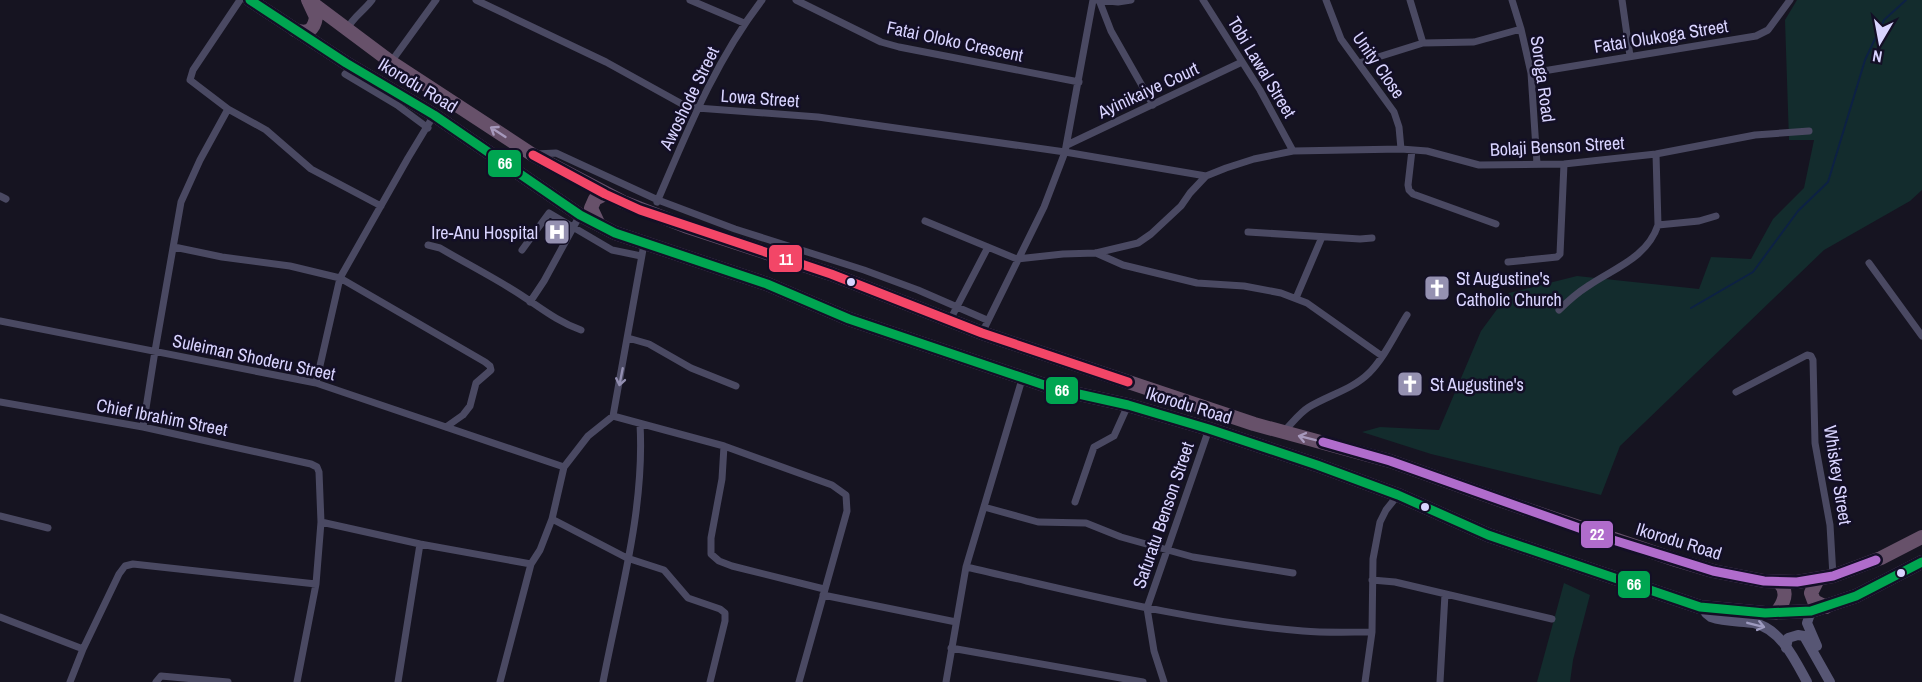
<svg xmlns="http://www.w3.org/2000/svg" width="1922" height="682" font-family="'Archivo Narrow',sans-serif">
<rect width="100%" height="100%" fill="#161421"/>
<!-- green -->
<path fill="#132c2d" d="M1797 0H1922V190L1910 201 1824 250 1620 446 1601 495 1431 454 1362 432 1380 427 1439 430 1481 331 1509 293 1577 276 1699 289 1711 257 1751 259 1773 219 1804 188 1814 140H1789L1785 20Z
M1564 583 1590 595 1573 660 1570 682H1537Z"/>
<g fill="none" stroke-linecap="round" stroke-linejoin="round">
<!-- stream -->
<path stroke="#0d2144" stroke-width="2" d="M1691 308 1753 272 1798 211 1828 182 1865 60 1884 20 1906 0"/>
<!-- street -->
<path stroke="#4a4962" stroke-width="7" d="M240 0 193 70 190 80 228 109 266 130 311 169 381 206
M476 0 606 62 682 104 697 108 818 117 1065 152 1206 176
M690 0 744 23
M796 0 881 42 899 47 1079 82
M1097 0 1118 2 1131 0
M1099 0 1111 31 1153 105
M1203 0 1260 90 1293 151
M1326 0 1341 39 1394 112 1399 127 1401 149
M1410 0 1423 43
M1512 0 1521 29 1531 73 1537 164
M1622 0 1630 56
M347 29C354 16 364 11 372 0
M391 62 436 0
M1359 63 1423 43 1474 42 1521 29
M1531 73 1756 36 1768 30 1790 0
M345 74 397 105 428 128
M1067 145 1242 62
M1412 150 1408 185 1409 190 1413 194 1496 224
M536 154 556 153 658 200 735 229 864 270 918 290 987 320
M1656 154 1658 225
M0 196 6 199
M657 202C687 132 715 61 762 0
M925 221 1017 259 1063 254 1096 253 1138 243 1151 234 1181 206 1190 193 1206 176 1226 168 1254 159 1293 151 1401 149 1427 151 1479 165 1564 164 1656 154 1755 135 1809 131
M1248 232 1360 239 1372 238
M428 245 440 248C467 264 495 278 521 295 541 308 558 322 581 330
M174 247 222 257 290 266 340 278 485 362 490 366 491 370 476 383 470 406 463 415 446 427
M522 250 549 213 612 250 641 256
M1096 253 1123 265 1197 283 1244 286 1281 293 1307 303 1382 356
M1508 262 1557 257 1560 254 1564 164
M1869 263 1922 336
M1296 298 1322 237
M530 302 544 281 580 215
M1559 310C1568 301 1577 293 1588 286 1614 268 1647 258 1658 225L1699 221 1716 216
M950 320 988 247
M0 321 316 383 564 467
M982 333 1044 207 1065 152 1093 0
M628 338 649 344 691 368 736 386
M316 383 340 278 408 158 434 115
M1736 392 1807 355 1811 356 1813 360 1815 443 1830 525 1833 576
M0 402 143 427 311 464 317 467 319 472 321 522 316 584 297 682
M613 416 724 446 832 485 846 495 847 511 799 682
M143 427 155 351 181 202 200 160 228 109
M1283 432C1292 424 1298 414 1309 407 1329 395 1353 389 1369 373 1385 357 1395 334 1407 315
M724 446 722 479 711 538V554L719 561 732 566 824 589
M1075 502 1094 447 1114 436 1128 405
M984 507 1038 522 1086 523 1121 537 1193 557 1293 573
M0 516 48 528
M552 519 627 558 664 570 688 598 720 609 725 613V621L710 682
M321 522 420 544 531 564
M966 567C1077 592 1189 622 1303 631 1326 633 1349 632 1372 632
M1372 580 1395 582 1552 619
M823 595 956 622
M0 617 83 649
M951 648 1143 682
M70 682 83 649 119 574 125 566 133 564 316 584
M156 682 161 676 228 682
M398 682 420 544
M500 682 531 564 540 550 552 519 564 467 588 436 613 416 644 244
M603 682C619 598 645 510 640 424
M946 682 966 567 1023 376
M1164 682 1154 651 1147 608 1209 429
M1365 682 1372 632 1373 559 1380 522 1386 510 1398 495
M1440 682 1445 594"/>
<!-- secondary -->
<path stroke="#575674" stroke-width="10" d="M1705 607 1706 613 1711 617C1725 622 1740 621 1754 623 1781 629 1795 660 1807 682
M1811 611 1807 623 1817 646
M1786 648 1788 638 1798 635 1804 636 1830 682"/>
<!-- highway -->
<path stroke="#67516a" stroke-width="14" d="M250 0 346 63 434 115 580 215 615 233 767 284 849 319 1056 389 1128 405 1209 429 1317 465 1398 495 1488 535 1700 607 1765 613 1811 611 1856 596 1922 562
M308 0 391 62 533 155 623 202 685 226 831 274 982 333 1254 424 1390 461 1511 504 1676 560 1713 571 1764 581 1797 582 1833 576 1881 558 1922 537
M295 30C307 34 314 31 316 17L309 2
M599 225 591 208 595 199 605 194
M1818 579 1811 593 1814 601 1826 607
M1776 613C1784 603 1789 592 1779 582"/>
<defs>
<path id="bus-1" d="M250 0 346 63 434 115 580 215 615 233 767 284 849 319 1056 389 1128 405 1209 429 1317 465 1398 495 1488 535 1700 607 1765 613 1811 611 1856 596 1922 562"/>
<path id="bus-2" d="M533 155 605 194 640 210 831 274 982 333 1128 382"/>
<path id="bus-3" d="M1323 442 1390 461 1613 540 1713 571 1764 581 1797 582 1833 576 1876 560"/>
</defs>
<!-- bus-1 casing -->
<use href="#bus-1" stroke="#130f26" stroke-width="14"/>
<!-- bus-2 casing -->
<use href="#bus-2" stroke="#130f26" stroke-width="14"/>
<!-- bus-3 casing -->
<use href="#bus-3" stroke="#130f26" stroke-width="14"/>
<!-- bus-1 -->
<use href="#bus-1" stroke="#00a651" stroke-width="9"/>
<!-- bus-2 -->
<use href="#bus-2" stroke="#f34667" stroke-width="9"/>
<!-- bus-3 -->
<use href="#bus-3" stroke="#b06ccc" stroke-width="9"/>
</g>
<!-- one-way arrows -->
<defs><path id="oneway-shaft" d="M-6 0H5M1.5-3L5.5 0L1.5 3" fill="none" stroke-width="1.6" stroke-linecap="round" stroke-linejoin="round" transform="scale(1.5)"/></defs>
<g stroke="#a699bc">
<use href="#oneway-shaft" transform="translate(498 132) rotate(-147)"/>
<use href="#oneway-shaft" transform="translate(1307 438) rotate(-166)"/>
</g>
<use stroke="#928eb0" href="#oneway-shaft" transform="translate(621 377) rotate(101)"/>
<use stroke="#9e9bc0" href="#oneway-shaft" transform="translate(1756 625) rotate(14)"/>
<!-- icons -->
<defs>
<symbol id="hospital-square" viewBox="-11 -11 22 22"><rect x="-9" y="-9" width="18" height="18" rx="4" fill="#9591b1" stroke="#130f26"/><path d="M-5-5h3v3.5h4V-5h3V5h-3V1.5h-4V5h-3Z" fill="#fff"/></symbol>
<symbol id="church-square" viewBox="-11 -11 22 22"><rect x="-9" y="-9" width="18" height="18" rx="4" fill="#9591b1" stroke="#130f26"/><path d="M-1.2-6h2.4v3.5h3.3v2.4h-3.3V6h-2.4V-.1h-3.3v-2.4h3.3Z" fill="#fff"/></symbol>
</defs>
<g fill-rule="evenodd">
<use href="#hospital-square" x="542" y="217" width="30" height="30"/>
<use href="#church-square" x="1422" y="273" width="30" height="30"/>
<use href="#church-square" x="1395" y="369" width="30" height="30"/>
</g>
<!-- markers -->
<g fill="#d9d4ff" stroke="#130f26" stroke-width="2">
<circle cx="851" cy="282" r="5"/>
<circle cx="1425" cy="507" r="5"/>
<circle cx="1901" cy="573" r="5"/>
</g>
<g text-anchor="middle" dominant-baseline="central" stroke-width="5" stroke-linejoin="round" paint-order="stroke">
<!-- street labels -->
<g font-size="18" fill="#d9d4ff" stroke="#130f26">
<text transform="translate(1661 36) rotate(-9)">Fatai Olukoga Street</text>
<text transform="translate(955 41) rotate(12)">Fatai Oloko Crescent</text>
<text transform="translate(1379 65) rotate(55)">Unity Close</text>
<text transform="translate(1262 67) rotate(59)">Tobi Lawal Street</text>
<text transform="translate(1543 79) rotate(82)">Soroga Road</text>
<text transform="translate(418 85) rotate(31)">Ikorodu Road</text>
<text transform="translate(1148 90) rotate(-25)">Ayinikaiye Court</text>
<text transform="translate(689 98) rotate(-64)">Awoshode Street</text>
<text transform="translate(760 98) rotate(4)">Lowa Street</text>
<text transform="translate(1557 146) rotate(-3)">Bolaji Benson Street</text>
<text transform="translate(254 357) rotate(12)">Suleiman Shoderu Street</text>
<text transform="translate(1189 405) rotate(17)">Ikorodu Road</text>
<text transform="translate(162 417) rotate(11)">Chief Ibrahim Street</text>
<text transform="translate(1838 475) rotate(81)">Whiskey Street</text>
<text transform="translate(1163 515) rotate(-71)">Safuratu Benson Street</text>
<text transform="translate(1679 541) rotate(17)">Ikorodu Road</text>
</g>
<!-- poi labels -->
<g font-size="18" fill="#d9d4ff" stroke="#130f26" text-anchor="start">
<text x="538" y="232" text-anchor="end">Ire-Anu Hospital</text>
<text x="1456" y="278">St Augustine's<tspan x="1456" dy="21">Catholic Church</tspan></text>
<text x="1430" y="384">St Augustine's</text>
</g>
</g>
<g stroke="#130f26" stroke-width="2">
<rect x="487" y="149" width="35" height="29" rx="6" fill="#00a651"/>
<rect x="768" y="244" width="35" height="29" rx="6" fill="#f34667"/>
<rect x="1045" y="376" width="34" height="29" rx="6" fill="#00a651"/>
<rect x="1580" y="520" width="34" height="29" rx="6" fill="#b06ccc"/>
<rect x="1617" y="570" width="34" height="29" rx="6" fill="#00a651"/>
</g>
<g font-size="16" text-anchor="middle" font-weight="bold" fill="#fff">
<text x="505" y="169">66</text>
<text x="786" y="265">11</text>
<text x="1062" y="396">66</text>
<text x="1597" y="540">22</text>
<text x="1634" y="590">66</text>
</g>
<!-- north arrow -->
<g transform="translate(1880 42) rotate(190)" stroke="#130f26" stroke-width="4.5" paint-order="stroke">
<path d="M0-4.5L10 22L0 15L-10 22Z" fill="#d9d4ff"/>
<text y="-9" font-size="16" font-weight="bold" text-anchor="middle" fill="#d9d4ff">N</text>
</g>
</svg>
